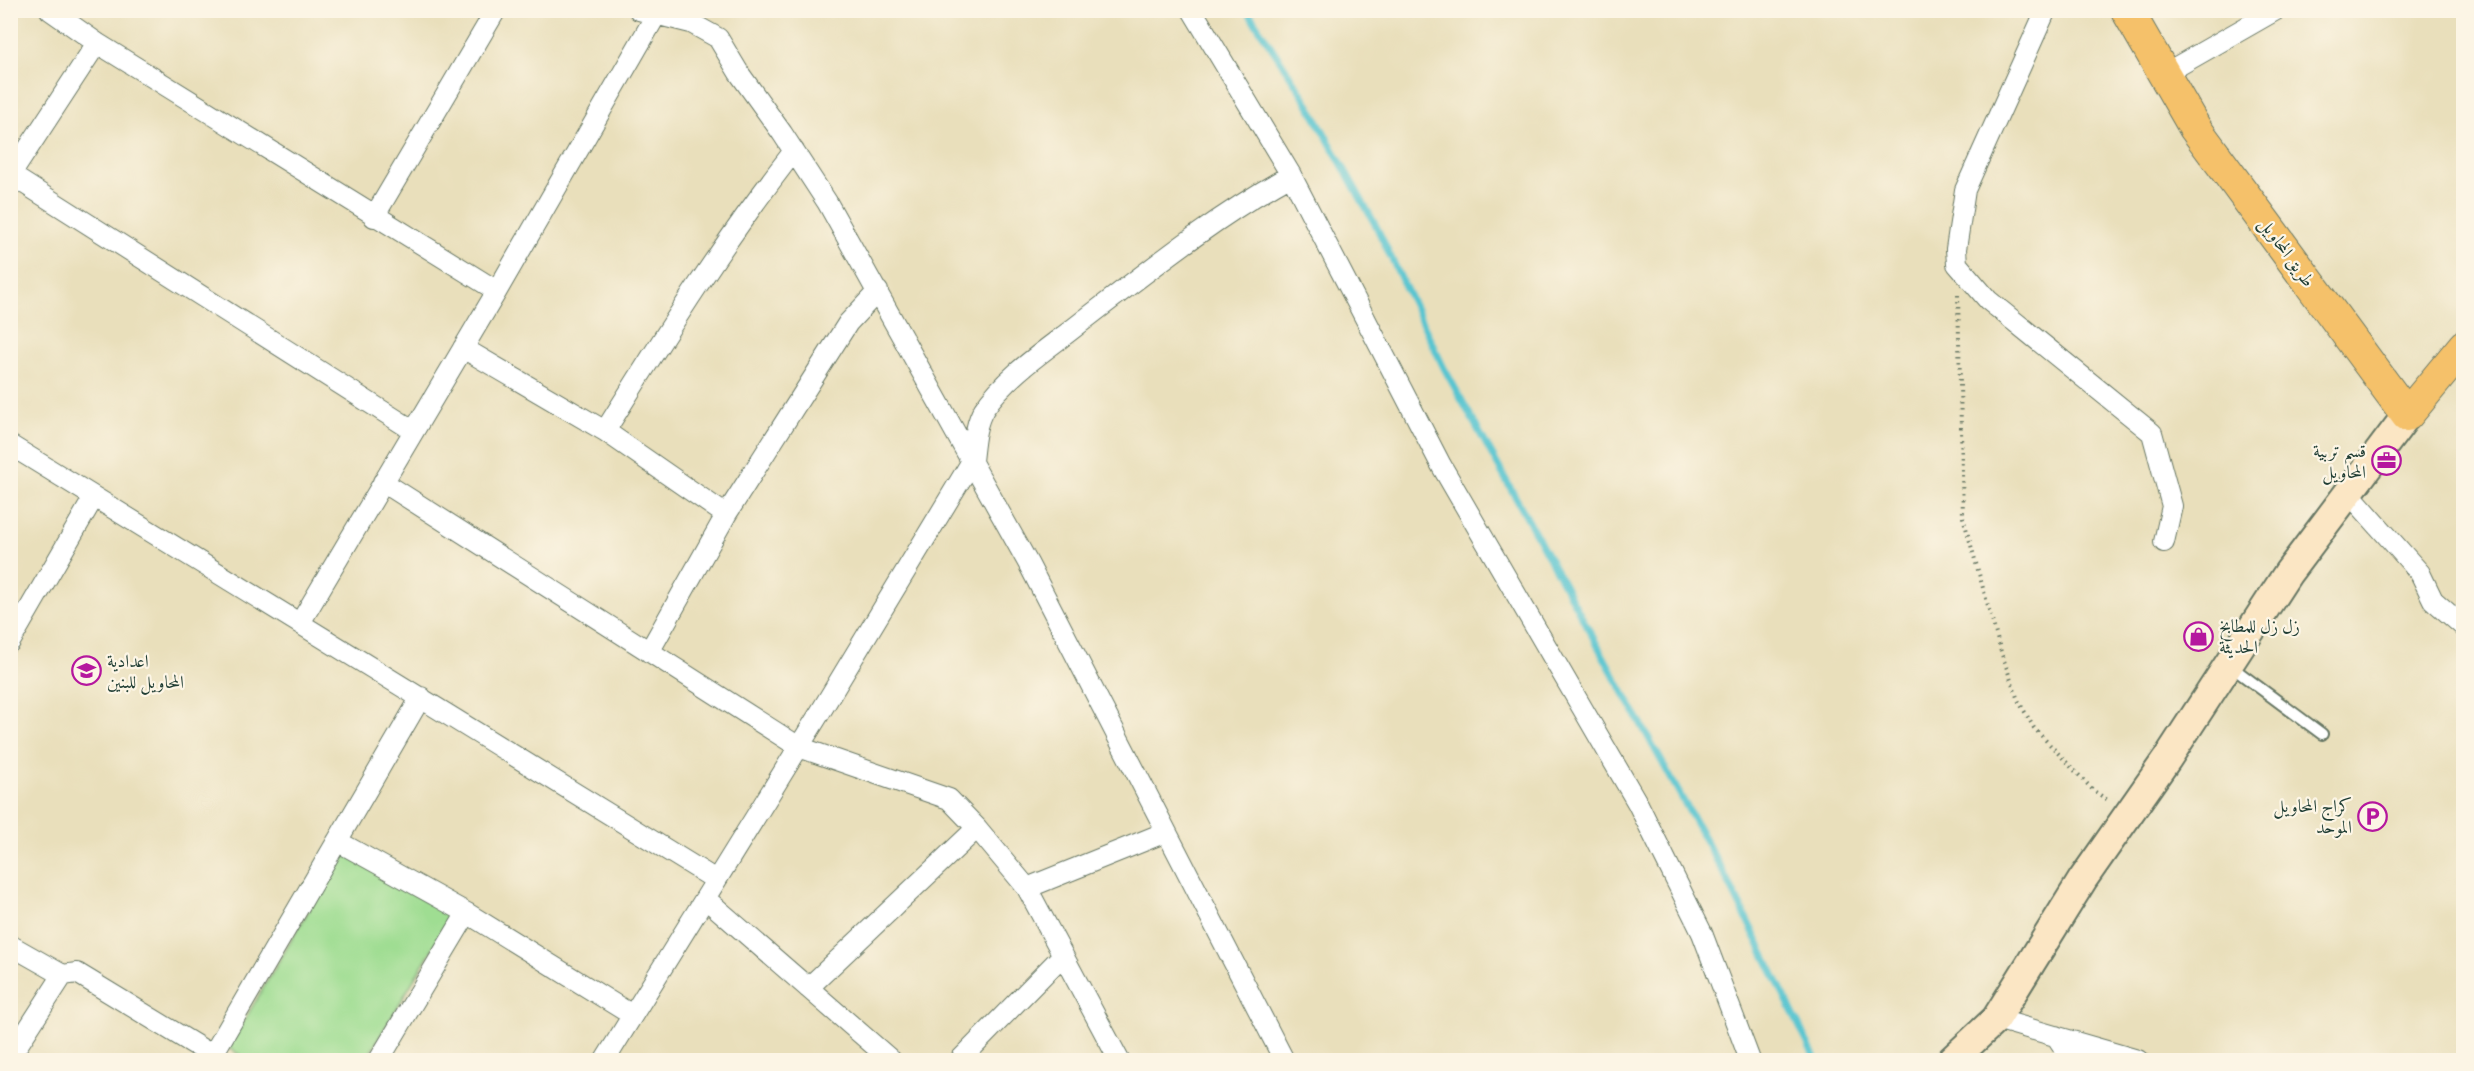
<svg xmlns="http://www.w3.org/2000/svg" width="2474" height="1071" font-family="'IM FELL Great Primer',Amiri,serif">
<rect width="100%" height="100%" fill="#fcf5e5"/>
<filter id="ink" filterUnits="userSpaceOnUse"><feTurbulence type="fractalNoise" baseFrequency=".0167" numOctaves="2"/><feDisplacementMap in="SourceGraphic" scale="12" xChannelSelector="R" yChannelSelector="G"/><feConvolveMatrix kernelMatrix="1 2 1 2 8 2 1 2 1" color-interpolation-filters="sRGB"/></filter>
<filter id="wash" filterUnits="userSpaceOnUse"><feTurbulence type="fractalNoise" baseFrequency=".008" numOctaves="4" result="noise"/><feDisplacementMap in="SourceGraphic" scale="24" xChannelSelector="R" yChannelSelector="G"/><feGaussianBlur stdDeviation="1.35" result="paint"/><feColorMatrix in="noise" values="0 0 0 0 0 0 0 0 0 0 0 0 0 0 0 0 0 1.4 0 .05"/><feComposite in="paint" operator="in"/></filter>
<g filter="url(#wash)">
<rect width="100%" height="100%" fill="#e9dfbb"/>
<!-- green -->
<path fill="#9fdd92" stroke="#5f8d63" stroke-width="1.5" d="M343 852 452 916 366 1060H249L228 1048Z"/>
<g fill="none" stroke-linecap="round" stroke-linejoin="round">
<!-- stream -->
<path stroke="#58c5d0" stroke-width="7" d="M1247 10 1306 100 1376 226 1444 368 1730 885 1816 1060"/>
</g>
</g>
<g filter="url(#ink)">
<g fill="none" stroke-linecap="round" stroke-linejoin="round">
<defs>
<path id="lane" d="M2229 665 2322 734"/>
<path id="street" d="M50 10 97 43 497 291
M639 10 691 23 718 38 739 73 782 133 827 202 1028 563 1284 1060
M1192 10 1291 175 1441 465 1638 804 1702 933 1750 1060
M2046 10 1965 190 1956 249 1957 264 1988 300 2152 433 2172 506 2164 542
M2164 74 2276 10
M11 175 414 431
M10 176 97 43
M374 217 496 10
M463 348 605 431 726 515 649 652
M605 431C665 335 724 240 794 151
M10 445 716 880
M383 482 799 747 949 799 977 828 1027 888 1119 1060
M2349 493 2420 573 2433 600 2464 627
M726 515 848 323 878 291
M300 623 497 291 659 10
M10 642 94 497
M337 841 467 913 632 1015
M1027 888 1166 832
M706 899 891 1060
M10 945 63 975
M808 988 977 828
M1996 1019 2138 1060
M2056 1036 2072 1060
M212 1056 421 697
M10 1057 63 975 77 973 220 1060
M379 1060 467 913
M605 1060 821 711 972 461C974 444 975 424 984 409 1005 376 1049 348 1079 324 1148 271 1215 217 1291 175
M960 1060 1063 955"/>
<path id="secondary" d="M1952 1060 1996 1019 2083 879 2167 759 2288 573 2407 415"/>
<path id="primary" d="M2127 10 2195 128 2407 415 2464 346"/>
</defs>
<!-- lane casing -->
<use href="#lane" stroke="#667663" stroke-width="14"/>
<!-- street casing -->
<use href="#street" stroke="#667663" stroke-width="22"/>
<!-- secondary casing -->
<use href="#secondary" stroke="#667663" stroke-width="32"/>
<!-- primary casing -->
<use href="#primary" stroke="#667663" stroke-width="34"/>
<!-- path -->
<path stroke="#667663" stroke-width="4" stroke-dasharray="1.5 4.5" stroke-linecap="butt" d="M1958 295 1963 517 2001 652 2018 700 2034 728 2094 791 2109 801"/>
<!-- lane -->
<use href="#lane" stroke="#fff" stroke-width="10"/>
<!-- street -->
<use href="#street" stroke="#fff" stroke-width="20"/>
<!-- secondary -->
<use href="#secondary" stroke="#fbe6c4" stroke-width="28"/>
<!-- primary -->
<use href="#primary" stroke="#f5c16b" stroke-width="32"/>
</g>
</g>
<!-- icons -->
<defs>
<symbol id="office-ring" viewBox="-11 -11 22 22"><circle r="9.5" fill="#fcf5e5" stroke="#b5179e" stroke-width="1.5"/><path d="M-6-3h4V-5.5h4V-3h4V5H-6ZM-1-4.5V-3h2v-1.5ZM-6 0V1H6V0Z" fill="#b5179e"/></symbol>
<symbol id="shop-ring" viewBox="-11 -11 22 22"><circle r="9.5" fill="#fcf5e5" stroke="#b5179e" stroke-width="1.5"/><path d="M-5-2.5h2.3a2.7 3.5 0 0 1 5.4 0H5L5.5 6h-11ZM-1.5-2.5h3a1.5 2.3 0 0 0-3 0Z" fill="#b5179e"/></symbol>
<symbol id="school-ring" viewBox="-11 -11 22 22"><circle r="9.5" fill="#fcf5e5" stroke="#b5179e" stroke-width="1.5"/><path d="M0-5L7-2L0 1L-7-2ZM-4 1L0 2.5L4 1V4Q0 6-4 4Z" fill="#b5179e"/></symbol>
<symbol id="parking-ring" viewBox="-11 -11 22 22"><circle r="9.5" fill="#fcf5e5" stroke="#b5179e" stroke-width="1.5"/><path d="M-3.5-5.5H1a3.5 3.5 0 0 1 0 7H-1V5.5H-3.5ZM-1-3.4V-.6H.8a1.4 1.4 0 0 0 0-2.8Z" fill="#b5179e"/></symbol>
</defs>
<g fill-rule="evenodd">
<use href="#office-ring" x="2370" y="444" width="33" height="33"/>
<use href="#shop-ring" x="2182" y="620" width="33" height="33"/>
<use href="#school-ring" x="70" y="654" width="33" height="33"/>
<use href="#parking-ring" x="2356" y="800" width="33" height="33"/>
</g>
<g text-anchor="middle" dominant-baseline="central" stroke-width="4.5" stroke-linejoin="round" paint-order="stroke">
<!-- street labels -->
<g font-size="18" fill="#1f3d34" stroke="#fcf5e5">
<text transform="translate(2287 252) rotate(54)">طريق المحاويل</text>
</g>
<!-- poi labels -->
<g font-size="18" fill="#1f3d34" stroke="#fcf5e5" text-anchor="end">
<text x="2366" y="451">قسم تربية<tspan x="2366" dy="21">المحاويل</tspan></text>
<text x="2219" y="626" text-anchor="start">زل زل للمطابخ<tspan x="2219" dy="21">الحديثة</tspan></text>
<text x="107" y="661" text-anchor="start">اعدادية<tspan x="107" dy="21">المحاويل للبنين</tspan></text>
<text x="2352" y="806">كراج المحاويل<tspan x="2352" dy="21">الموحد</tspan></text>
</g>
</g>
<!-- margin -->
<rect width="2474" height="1071" fill="none" stroke="#fcf5e5" stroke-width="36"/>
</svg>
